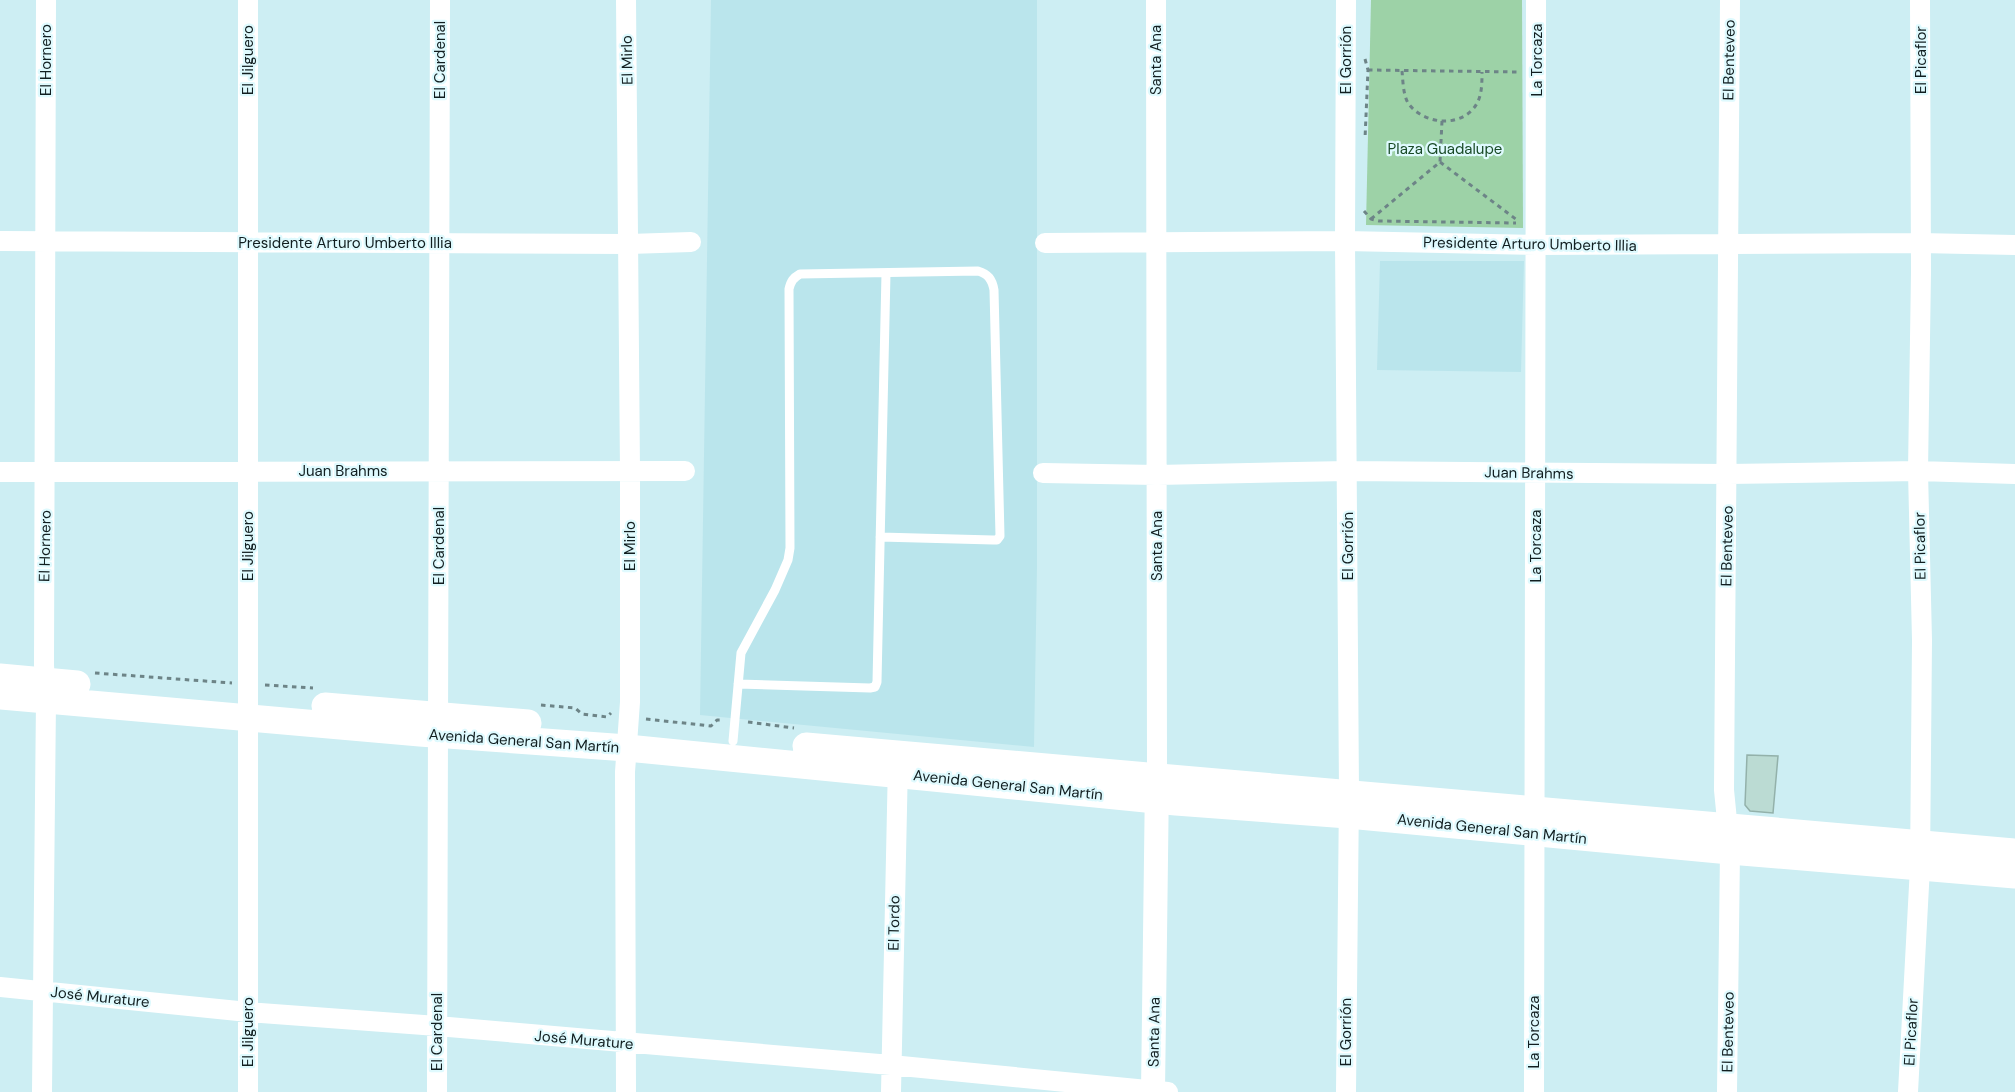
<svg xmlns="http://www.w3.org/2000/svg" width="2015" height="1092" font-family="'DM Sans',sans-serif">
<rect width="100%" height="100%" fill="#cdeef3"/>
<!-- built -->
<path fill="#bae5ec" d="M711 0H1037V567L1034 747 700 715Z
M1380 261H1524L1521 372 1377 370Z"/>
<!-- green -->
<path fill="#9dd2a7" d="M1371 0H1522L1523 228 1366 225Z"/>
<!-- building -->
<path fill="#bbdbd3" stroke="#93b1aa" stroke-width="1.5" d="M1747 755 1778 756 1773 813 1750 811 1745 805Z"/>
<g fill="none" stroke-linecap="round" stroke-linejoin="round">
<!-- path -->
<path stroke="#6d8487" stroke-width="3" stroke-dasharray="4.5 4.5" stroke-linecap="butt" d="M1365 59 1368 70 1365 139
M1368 70 1520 72
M1402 71C1403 81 1403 94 1408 103 1421 122 1454 128 1471 111 1482 101 1482 86 1482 72
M1440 162 1517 220
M1364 211 1371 219 1379 221 1516 223
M1371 219 1440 162 1442 121
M95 673 232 683
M265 685 313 688
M541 705 575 708 582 714 607 717 611 713
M646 719 711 726 717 720H723
M748 722 794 728"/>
<!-- service -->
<path stroke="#fff" stroke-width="9" d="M738 684 870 688 875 687 877 682 886 273
M733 741 741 653 775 590 788 560 790 548 789 289C791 281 793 278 800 274L978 271C988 274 992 279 994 290L1000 536 997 540H993L880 537"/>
<!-- minor -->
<path stroke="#fff" stroke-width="20" d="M248 0V1092
M1156 0 1157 778
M0 241 629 244 691 242
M1045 243 1345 241 1536 245 1920 243 2015 245
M0 472 685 471
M1043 473 1157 475 1347 471 1728 474 1918 471 2015 474
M0 987 248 1012 437 1026 891 1065 1168 1092
M42 1092 46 700 44 665 46 0
M437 1092 440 0
M626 1092 625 772 630 702V472L626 0
M891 1092 898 762
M1346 1092 1349 793 1345 241 1346 0
M1534 1092 1536 0
M1727 1092 1730 851 1724 790 1730 0
M1908 1092 1920 867 1922 640 1918 471 1921 272 1920 0"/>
<!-- tertiary -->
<path stroke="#fff" stroke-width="24" d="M1153 1092 1157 780"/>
<!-- secondary -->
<path stroke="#fff" stroke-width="27" d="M0 677 77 684
M0 696 420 733 627 748 1176 802 1348 815 1730 851 2015 875
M325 706 528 723
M806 746 2015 852"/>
</g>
<g text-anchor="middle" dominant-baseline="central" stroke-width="4.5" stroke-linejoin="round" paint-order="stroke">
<!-- street labels -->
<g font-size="15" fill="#111e20" stroke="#dffafe">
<text transform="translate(46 60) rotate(-90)">El Hornero</text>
<text transform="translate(248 60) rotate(-90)">El Jilguero</text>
<text transform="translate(440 60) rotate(-90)">El Cardenal</text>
<text transform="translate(627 60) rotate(-91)">El Mirlo</text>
<text transform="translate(1156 60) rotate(-90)">Santa Ana</text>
<text transform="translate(1346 60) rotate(-90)">El Gorrión</text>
<text transform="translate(1537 60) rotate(-90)">La Torcaza</text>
<text transform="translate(1729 60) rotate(-89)">El Benteveo</text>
<text transform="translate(1921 60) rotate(-90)">El Picaflor</text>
<text x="345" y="243">Presidente Arturo Umberto Illia</text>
<text transform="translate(1530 244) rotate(1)">Presidente Arturo Umberto Illia</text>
<text x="343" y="471">Juan Brahms</text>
<text transform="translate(1529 473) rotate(1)">Juan Brahms</text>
<text transform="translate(45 546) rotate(-89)">El Hornero</text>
<text transform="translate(248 546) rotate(-90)">El Jilguero</text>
<text transform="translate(439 546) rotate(-90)">El Cardenal</text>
<text transform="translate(630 546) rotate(-90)">El Mirlo</text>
<text transform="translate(1157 546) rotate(-90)">Santa Ana</text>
<text transform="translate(1348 546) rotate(-90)">El Gorrión</text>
<text transform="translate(1536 546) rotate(-90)">La Torcaza</text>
<text transform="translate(1727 546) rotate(-89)">El Benteveo</text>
<text transform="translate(1920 546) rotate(-91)">El Picaflor</text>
<text transform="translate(524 741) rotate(4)">Avenida General San Martín</text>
<text transform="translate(1008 785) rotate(6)">Avenida General San Martín</text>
<text transform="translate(1492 829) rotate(6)">Avenida General San Martín</text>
<text transform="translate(894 923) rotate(-89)">El Tordo</text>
<text transform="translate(100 997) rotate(6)">José Murature</text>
<text transform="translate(248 1032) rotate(-90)">El Jilguero</text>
<text transform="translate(437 1032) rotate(-90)">El Cardenal</text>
<text transform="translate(1154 1032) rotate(-89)">Santa Ana</text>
<text transform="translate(1346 1032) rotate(-90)">El Gorrión</text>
<text transform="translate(1534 1032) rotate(-90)">La Torcaza</text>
<text transform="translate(1728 1032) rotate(-89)">El Benteveo</text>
<text transform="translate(1911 1032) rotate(-87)">El Picaflor</text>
<text transform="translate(584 1040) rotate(5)">José Murature</text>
</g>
<!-- park labels -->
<g font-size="15" fill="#194a27" stroke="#dffafe">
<text x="1445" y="149">Plaza Guadalupe</text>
</g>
</g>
</svg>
